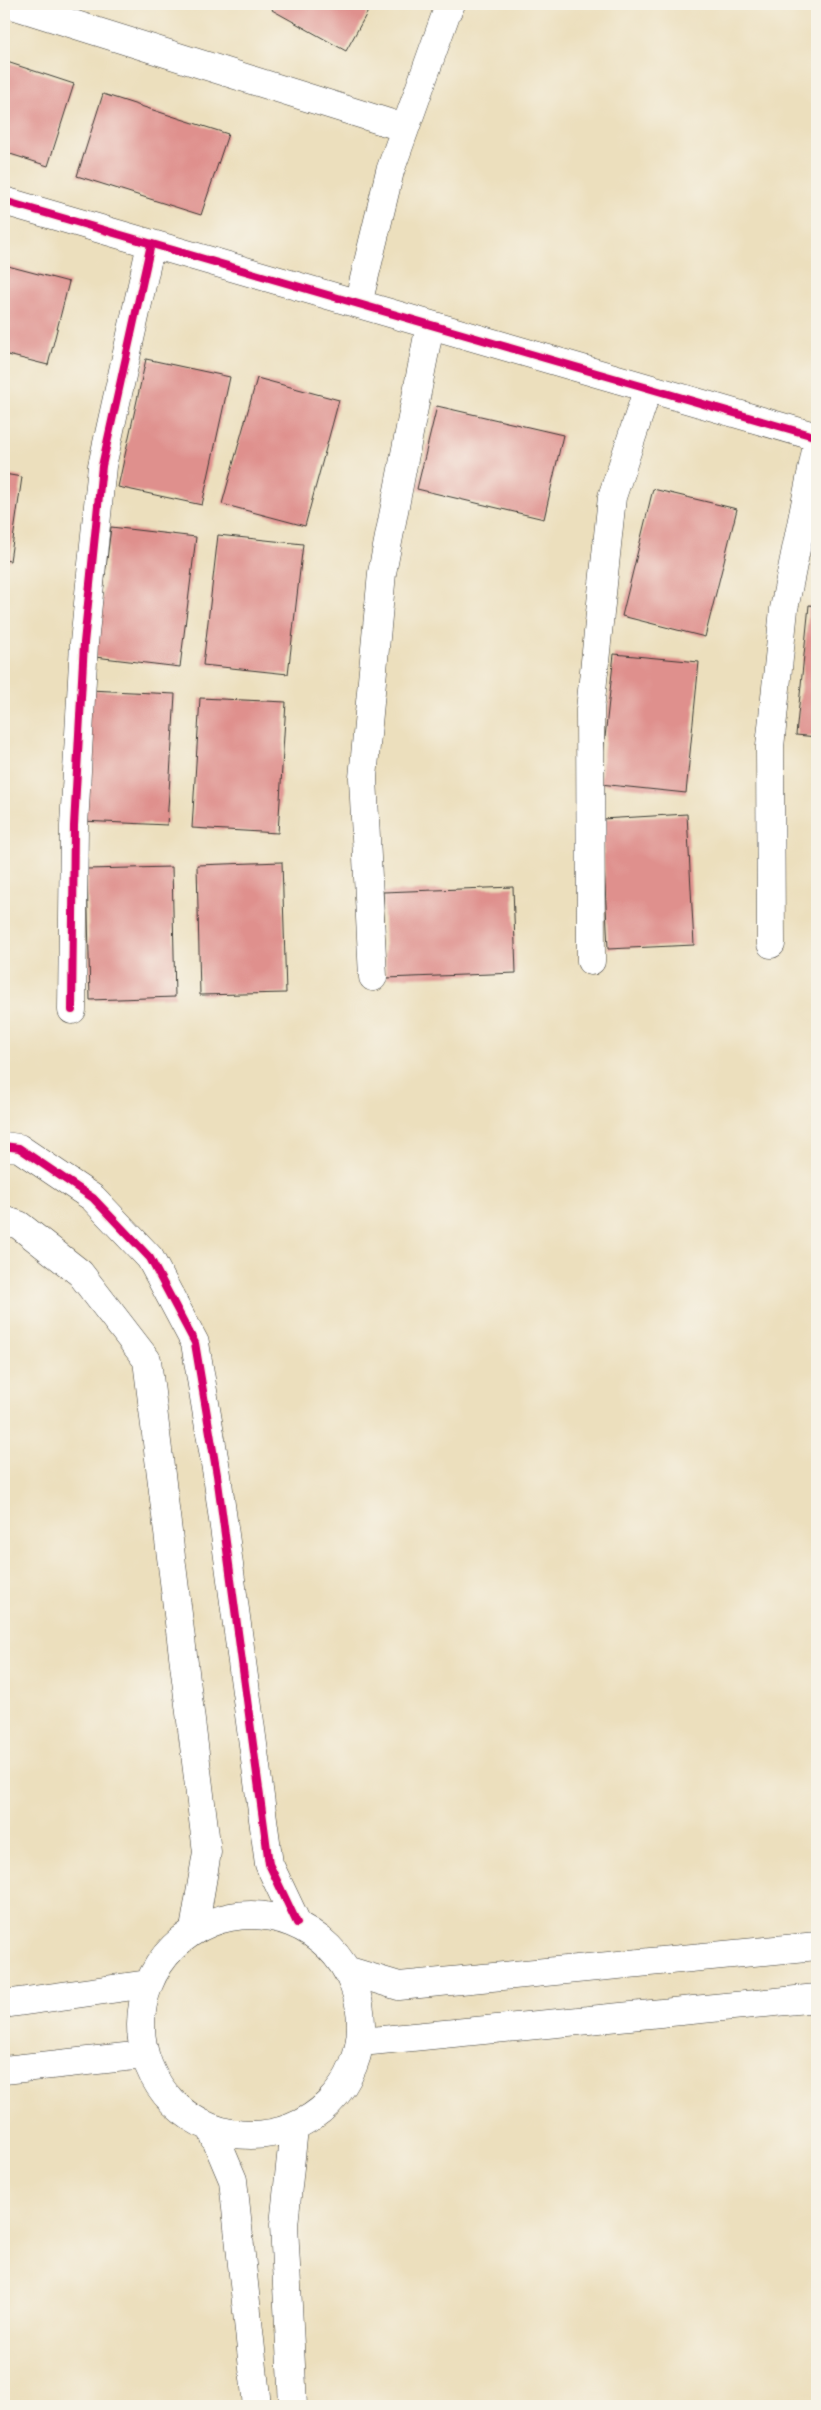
<svg xmlns="http://www.w3.org/2000/svg" width="821" height="2410" font-family="'Patrick Hand',sans-serif">
<rect width="100%" height="100%" fill="#f7f3e8"/>
<filter id="ink" filterUnits="userSpaceOnUse"><feTurbulence type="fractalNoise" baseFrequency=".02" numOctaves="2"/><feDisplacementMap in="SourceGraphic" scale="10" xChannelSelector="R" yChannelSelector="G"/><feConvolveMatrix kernelMatrix="1 2 1 2 8 2 1 2 1" color-interpolation-filters="sRGB"/></filter>
<filter id="wash" filterUnits="userSpaceOnUse"><feTurbulence type="fractalNoise" baseFrequency=".0096" numOctaves="4" result="noise"/><feDisplacementMap in="SourceGraphic" scale="20" xChannelSelector="R" yChannelSelector="G"/><feGaussianBlur stdDeviation="1.12" result="paint"/><feColorMatrix in="noise" values="0 0 0 0 0 0 0 0 0 0 0 0 0 0 0 0 0 1.4 0 .05"/><feComposite in="paint" operator="in"/></filter>
<g filter="url(#wash)">
<rect width="100%" height="100%" fill="#ecdfbd"/>
<g id="blocks">
<!-- building -->
<path fill="#df908d" d="M275 4H372L346 51 272 10Z
M4 61 74 84 48 166 4 152Z
M103 94 228 134 201 215 77 176Z
M4 265 69 282 48 365 4 354Z
M146 359 230 377 202 505 118 487Z
M257 378 339 400 305 526 222 504Z
M437 406 563 435 544 519 417 489Z
M4 474 22 477 10 561 4 560Z
M653 489 737 509 705 637 622 616Z
M111 527 196 537 180 667 95 657Z
M218 535 303 544 288 674 203 665Z
M817 557V572L813 570Z
M809 605 817 606V737L796 735Z
M614 654 699 662 686 793 600 784Z
M89 690 175 694 167 825 82 821Z
M200 698 286 702 278 833 192 828Z
M687 814 694 945 608 949 602 819Z
M282 862 286 993 200 995 197 865Z
M172 867 175 997 90 1000 87 869Z
M513 887 516 973 386 978 383 892Z"/>
</g>
</g>
<g filter="url(#ink)">
<use href="#blocks" fill-opacity="0" stroke="#3b3934" stroke-width="1"/>
<g fill="none" stroke-linecap="round" stroke-linejoin="round">
<defs>
<path id="street" d="M9 4 405 128
M4 201 817 437
M358 304 390 171 446 14 451 4
M771 944 770 747 784 609 817 445
M591 961 590 710 612 497 648 388
M373 977 363 778 382 573 430 325
M72 1010 74 826 84 643 102 466 151 244
M4 1146 19 1148 93 1198 150 1258 195 1343 217 1475 269 1864 297 1923
M4 1220 19 1225 80 1273 147 1360 207 1852 194 1930
M141 2025a110 110 0 1 1 220 0a110 110 0 1 1-220 0Z
M349 1971 399 1986 817 1946
M4 2004 148 1984
M361 2042 817 1998
M4 2070 144 2055
M211 2128 233 2180 257 2406
M293 2406 284 2225 294 2128"/>
</defs>
<!-- street casing -->
<use href="#street" stroke="#3b3934" stroke-width="29"/>
<!-- street -->
<use href="#street" stroke="#fff" stroke-width="28"/>
<defs>
<path id="cycleway" d="M4 201 817 437
M72 1010 74 826 84 643 102 466 151 244
M4 1146 19 1148 93 1198 150 1258 195 1343 217 1475 269 1864 297 1923"/>
</defs>
<!-- cycleway casing -->
<use href="#cycleway" stroke="#f7f3e8" stroke-width="11"/>
<!-- cycleway -->
<use href="#cycleway" stroke="#d6006c" stroke-width="8"/>
</g>
</g>
<!-- margin -->
<rect width="821" height="2410" fill="none" stroke="#f7f3e8" stroke-width="20"/>
</svg>
